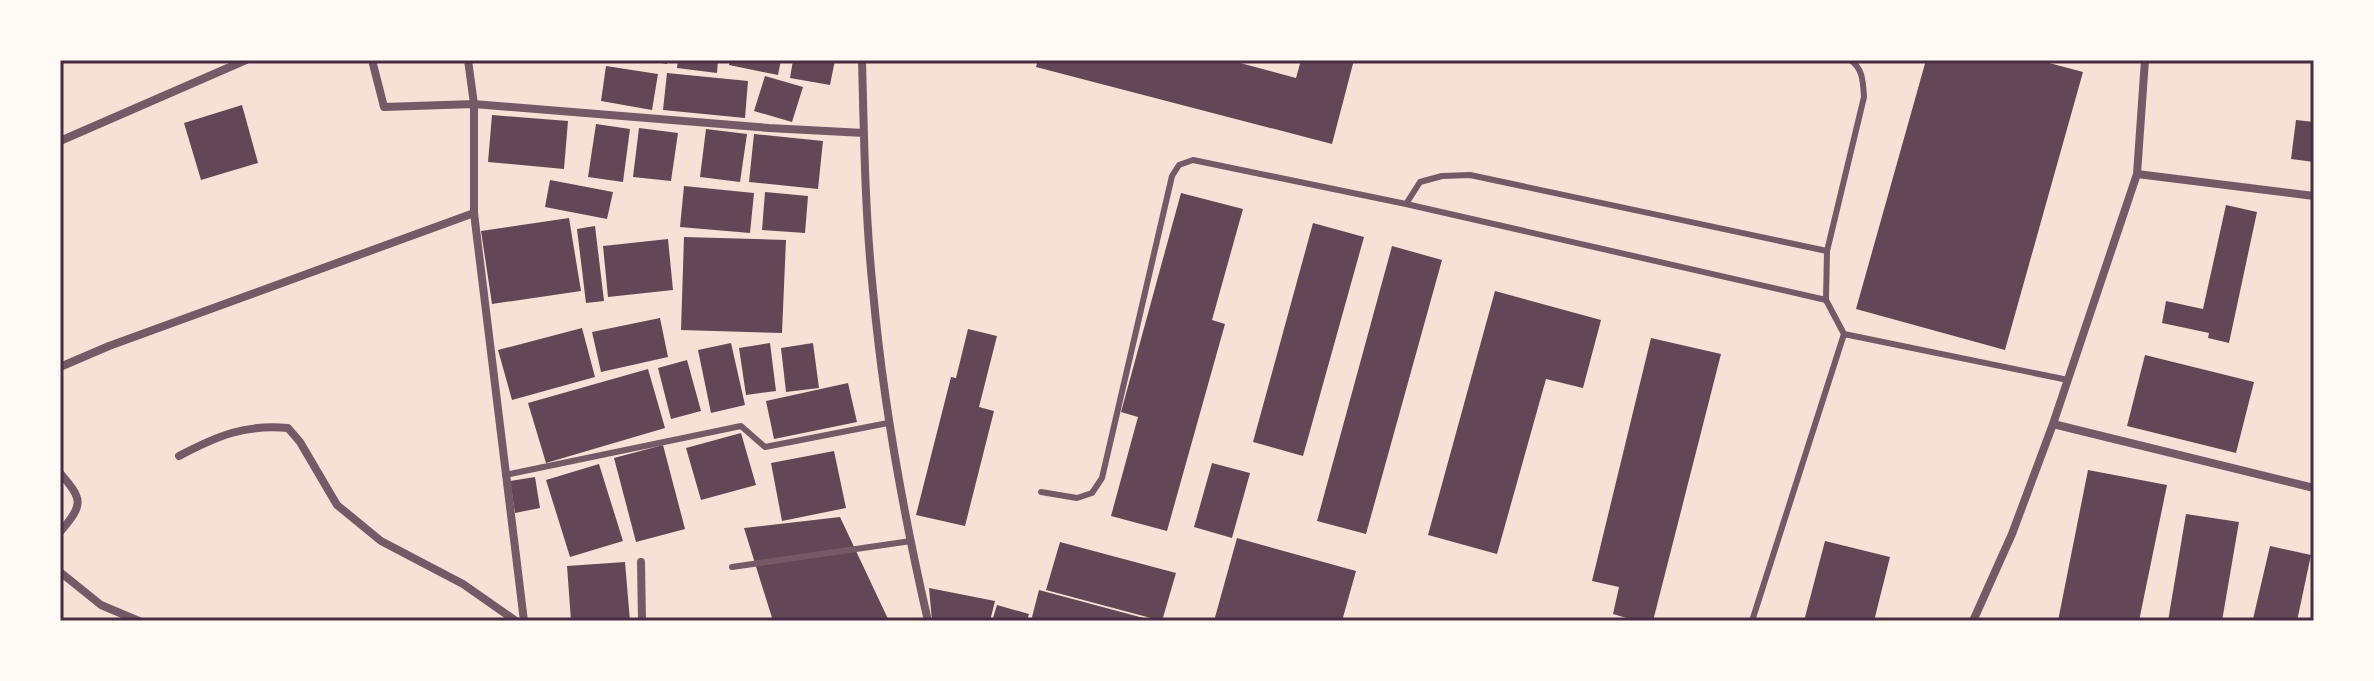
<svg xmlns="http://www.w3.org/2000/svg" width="2374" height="681" font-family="'Source Sans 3',sans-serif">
<rect width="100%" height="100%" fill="#f7e1d7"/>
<!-- building -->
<path fill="#644757" d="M646 60H667V64Z
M678 60H718L717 73 677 68Z
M730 60H781L778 75 729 65Z
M793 60H835L830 85 790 78Z
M1038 60H1229L1296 78 1301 60H1354L1332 144 1036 67Z
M1926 60H2038L2083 72 2005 350 1856 309Z
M606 66 658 74 652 110 601 101Z
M667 73 748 81 745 118 663 110Z
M765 76 803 87 792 122 754 111Z
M242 105 258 163 201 180 184 123Z
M492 115 568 121 564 169 488 162Z
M2296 120 2314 122V162L2291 159Z
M596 124 630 129 623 182 588 177Z
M639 128 678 133 671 181 633 177Z
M706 129 747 134 740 182 700 177Z
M754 134 823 141 818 189 749 182Z
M550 180 613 192 607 219 545 207Z
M684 186 754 193 750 233 680 227Z
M765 192 808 196 805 233 762 230Z
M1181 193 1243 209 1212 320 1225 324 1167 531 1111 516 1138 417 1121 412Z
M2226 205 2257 212 2229 343 2208 338 2209 333 2162 323 2166 301 2203 309Z
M569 218 581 291 492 304 481 231Z
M1313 223 1364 237 1303 456 1253 442Z
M595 226 604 301 586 303 577 229Z
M684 237 786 240 782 333 681 330Z
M668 239 673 290 608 297 603 246Z
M1392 246 1442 260 1366 534 1317 521Z
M1495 291 1601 320 1583 388 1546 379 1497 554 1428 535Z
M660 318 668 357 601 372 592 332Z
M582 328 595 377 512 400 498 350Z
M968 329 997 336 979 407 994 411 965 526 916 515 951 377 956 378Z
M1651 338 1721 354 1653 621H1637L1613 614 1619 587 1592 581Z
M731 343 745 405 711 413 698 350Z
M770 343 776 391 746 395 739 348Z
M813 343 819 388 786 392 781 348Z
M2145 355 2254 382 2236 453 2127 426Z
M687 360 701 411 671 419 658 368Z
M648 369 665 428 546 463 528 403Z
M848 383 857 422 774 439 766 401Z
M741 433 756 485 701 500 686 448Z
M663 445 685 529 636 542 614 458Z
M834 451 846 508 782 521 771 463Z
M1212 463 1250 473 1232 538 1194 527Z
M599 464 623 541 570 557 546 480Z
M2088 470 2167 485 2139 621H2058Z
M535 477 540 508 515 513 510 481Z
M2186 514 2239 522 2222 621H2168Z
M840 517 889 621H773L744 528Z
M1237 538 1356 571 1342 621H1214Z
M1825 541 1890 557 1874 621H1804Z
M1060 542 1176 573 1162 621 1046 590Z
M2270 546 2311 555 2297 621 2253 619Z
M625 562 630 621H571L567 566Z
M929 588 995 601 990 621H932Z
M1039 590 1151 620V621H1031Z
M997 605 1029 614 1027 621H992Z"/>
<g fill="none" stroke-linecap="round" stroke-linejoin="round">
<!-- service -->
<path stroke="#755966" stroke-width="6" d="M1406 204 1420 182 1442 176 1470 175 1827 251
M1844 334 2068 380
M505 475 741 426 765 447 888 423
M1041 492 1077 498 1092 493 1102 478 1172 176 1179 165 1193 160 1406 204 1826 300
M732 567 911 541
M1752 621 1844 334 1826 300 1827 251 1864 97C1863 82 1863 68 1850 60"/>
<!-- minor -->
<path stroke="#755966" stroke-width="8" d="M372 60 384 107 474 104 769 128 864 133
M468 60 474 104V213L524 621
M862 60C864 137 865 214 873 291 883 402 903 512 928 621
M60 141 246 60
M2137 174 2314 196
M60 367 109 346 474 213
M2053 424 2314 488
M179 456C217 436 245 424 288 428L300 442 337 505 381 541 463 584 516 621
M60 473C83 500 84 504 60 532
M641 562 642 621
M60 572 101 605 139 621
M1973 621 2012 534 2053 424 2137 174 2145 60"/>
</g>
<!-- border -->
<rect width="2374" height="681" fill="none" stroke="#fffaf5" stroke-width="124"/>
<rect x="62" y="62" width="2250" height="557" fill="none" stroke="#4a2c40" stroke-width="3"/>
</svg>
